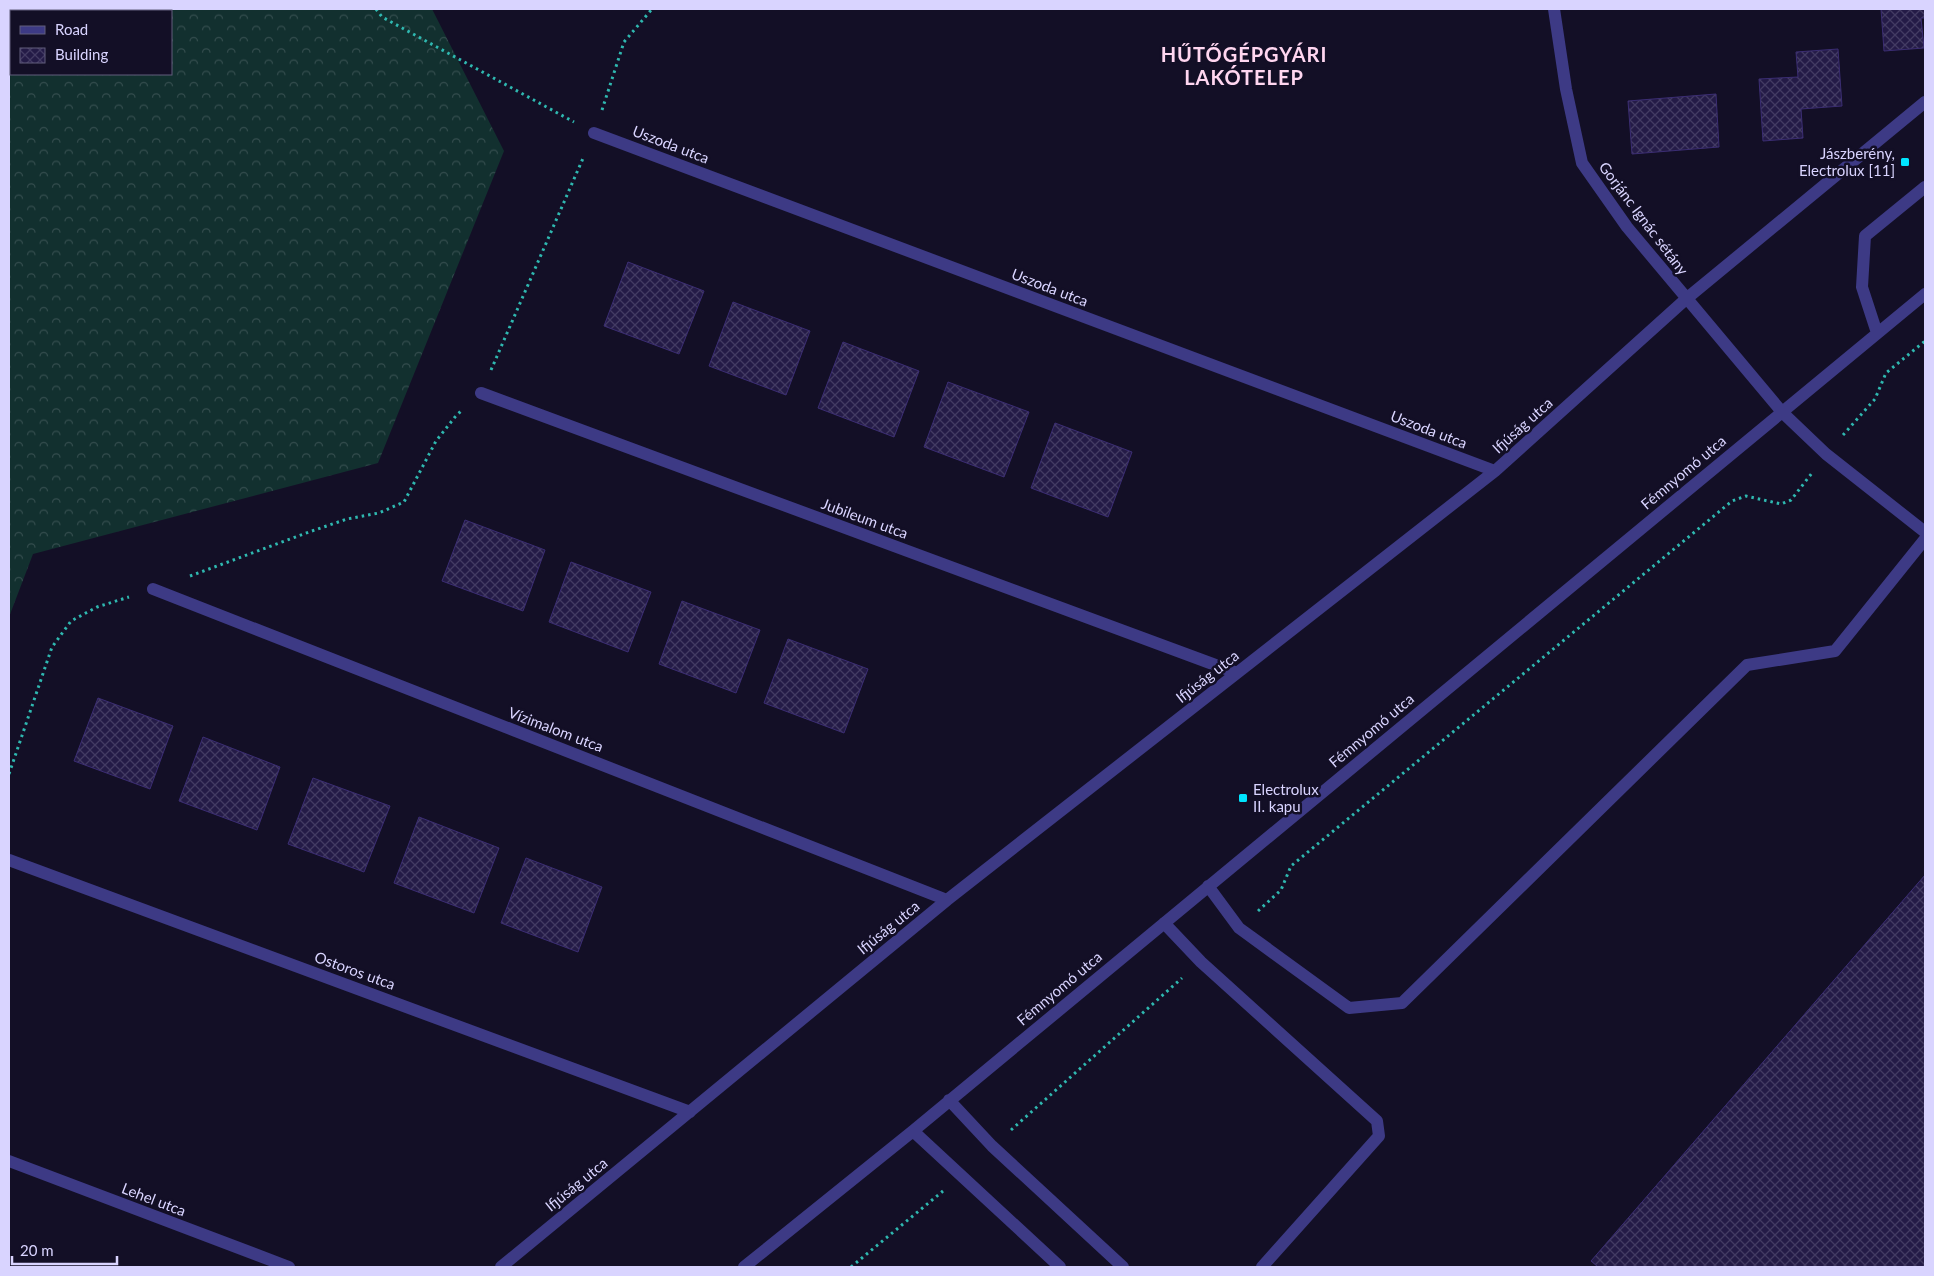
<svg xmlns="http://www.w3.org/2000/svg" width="1934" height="1276" font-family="Lato,sans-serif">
<defs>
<pattern id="forest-crowns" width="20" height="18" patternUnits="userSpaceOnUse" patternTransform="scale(1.25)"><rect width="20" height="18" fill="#12302f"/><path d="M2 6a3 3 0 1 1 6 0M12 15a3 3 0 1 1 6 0" fill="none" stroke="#344d4e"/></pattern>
<pattern id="building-cross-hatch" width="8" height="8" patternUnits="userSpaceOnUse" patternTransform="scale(1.25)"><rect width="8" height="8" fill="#241b47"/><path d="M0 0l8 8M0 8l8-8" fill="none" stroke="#433b63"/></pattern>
</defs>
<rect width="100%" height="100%" fill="#130f26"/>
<!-- forest -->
<path fill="url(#forest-crowns)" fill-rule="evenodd" d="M9 9H432L504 151 378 463 33 554 9 617ZM11 11H171V74H11Z"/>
<!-- building -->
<path fill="url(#building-cross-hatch)" stroke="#3b2d73" d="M1881 9H1925V18H1921L1924 48 1884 51Z
M1838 49 1842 106 1801 109 1803 138 1763 141 1759 79 1798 77 1796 52Z
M1716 94 1719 147 1632 154 1628 101Z
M628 262 704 291 679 354 604 326Z
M733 302 810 331 786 395 709 366Z
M843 342 919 371 894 437 818 408Z
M948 382 1029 412 1004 477 924 447Z
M1055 423 1132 452 1108 517 1031 488Z
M465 520 545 550 523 611 442 581Z
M571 562 651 592 628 652 549 622Z
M682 601 760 630 736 693 659 664Z
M788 639 868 669 844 733 764 703Z
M98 698 173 726 150 789 74 761Z
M203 737 280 767 257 830 179 801Z
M313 778 390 806 364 872 288 844Z
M419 817 499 848 474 913 394 883Z
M526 858 602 887 578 952 501 923Z
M1925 875V1267H1598L1591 1261Z"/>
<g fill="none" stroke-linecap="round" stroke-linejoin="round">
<!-- path -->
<path stroke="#2fb8b0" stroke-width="3" stroke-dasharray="2.5 4" stroke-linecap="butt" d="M376 9 382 17 574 122
M602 110 624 42 652 9
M491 370 584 156
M1843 435 1875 399 1886 373 1925 341
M190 576 309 532 347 519 379 513 404 502 436 441 455 417 463 409
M9 774 52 647 71 621 97 607 129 597
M1258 911 1281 890 1291 866 1732 501 1746 496 1781 504 1791 500 1812 473
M1011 1130 1182 978
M851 1267 943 1191"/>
<!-- minor -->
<path stroke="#3d3a85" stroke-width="12" d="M1554 9 1566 89 1582 163 1627 227 1782 412 1826 454 1925 532
M594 133 1495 471
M1877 333 1862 287 1865 236 1925 187
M481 393 1237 673
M153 589 947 900
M9 860 690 1112
M1208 886 1239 928 1349 1008 1402 1003 1747 665 1835 651 1925 539
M1164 923 1201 962 1377 1121 1379 1136 1262 1267
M949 1100 992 1146 1123 1267
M913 1131 1060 1267
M9 1161 289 1267
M501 1267 947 900 1495 471 1686 299 1925 102
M744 1267 913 1131 1925 294"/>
</g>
<!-- markers -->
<g fill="#00e5ff" stroke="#130f26" stroke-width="2">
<rect x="1900" y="157" width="10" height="10" rx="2.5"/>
<rect x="1238" y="793" width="10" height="10" rx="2.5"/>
</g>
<g text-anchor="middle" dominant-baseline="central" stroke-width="5" stroke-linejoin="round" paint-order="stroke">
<!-- street labels -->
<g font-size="15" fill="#d9d4ff" stroke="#130f26">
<text transform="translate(671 144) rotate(21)">Uszoda utca</text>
<text transform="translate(1644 218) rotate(53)">Gorjánc Ignác sétány</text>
<text transform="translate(1050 287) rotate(21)">Uszoda utca</text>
<text transform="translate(1522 425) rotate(-42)">Ifjúság utca</text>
<text transform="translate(1429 429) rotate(21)">Uszoda utca</text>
<text transform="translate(1683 472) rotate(-40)">Fémnyomó utca</text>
<text transform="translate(865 518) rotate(20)">Jubileum utca</text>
<text transform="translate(1207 676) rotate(-38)">Ifjúság utca</text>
<text transform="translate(556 729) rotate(21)">Vízimalom utca</text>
<text transform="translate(1371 730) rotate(-40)">Fémnyomó utca</text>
<text transform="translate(888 927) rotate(-39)">Ifjúság utca</text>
<text transform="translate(355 970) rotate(20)">Ostoros utca</text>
<text transform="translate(1059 988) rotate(-40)">Fémnyomó utca</text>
<text transform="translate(576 1184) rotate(-39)">Ifjúság utca</text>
<text transform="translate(154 1199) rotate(21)">Lehel utca</text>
</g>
<!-- poi labels -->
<g font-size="15" fill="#d9d4ff" stroke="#130f26" text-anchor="end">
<text x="1895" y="153">Jászberény,<tspan x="1895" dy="17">Electrolux [11]</tspan></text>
<text x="1253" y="789" text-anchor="start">Electrolux<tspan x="1253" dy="17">II. kapu</tspan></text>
</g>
<!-- district labels -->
<g font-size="20" font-weight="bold" letter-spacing="1" fill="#ffd6f0" stroke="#130f26">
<text x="1244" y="54">HŰTŐGÉPGYÁRI<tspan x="1244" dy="23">LAKÓTELEP</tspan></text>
</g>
</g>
<!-- border -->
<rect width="1934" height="1276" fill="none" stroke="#d9d4ff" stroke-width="20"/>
<!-- legend -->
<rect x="10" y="10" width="162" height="65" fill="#130f26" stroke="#625e7d"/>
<rect x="20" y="26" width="25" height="8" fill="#3d3a85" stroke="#625e7d"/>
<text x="55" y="35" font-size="15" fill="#d9d4ff">Road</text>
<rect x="20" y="48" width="25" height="15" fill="url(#building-cross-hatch)" stroke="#625e7d"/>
<text x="55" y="60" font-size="15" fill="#d9d4ff">Building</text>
<!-- scale -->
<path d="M12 1256v8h105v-8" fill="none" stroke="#d9d4ff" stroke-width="2.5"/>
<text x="20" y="1256" font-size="15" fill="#d9d4ff" stroke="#130f26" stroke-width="4" paint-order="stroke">20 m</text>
</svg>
